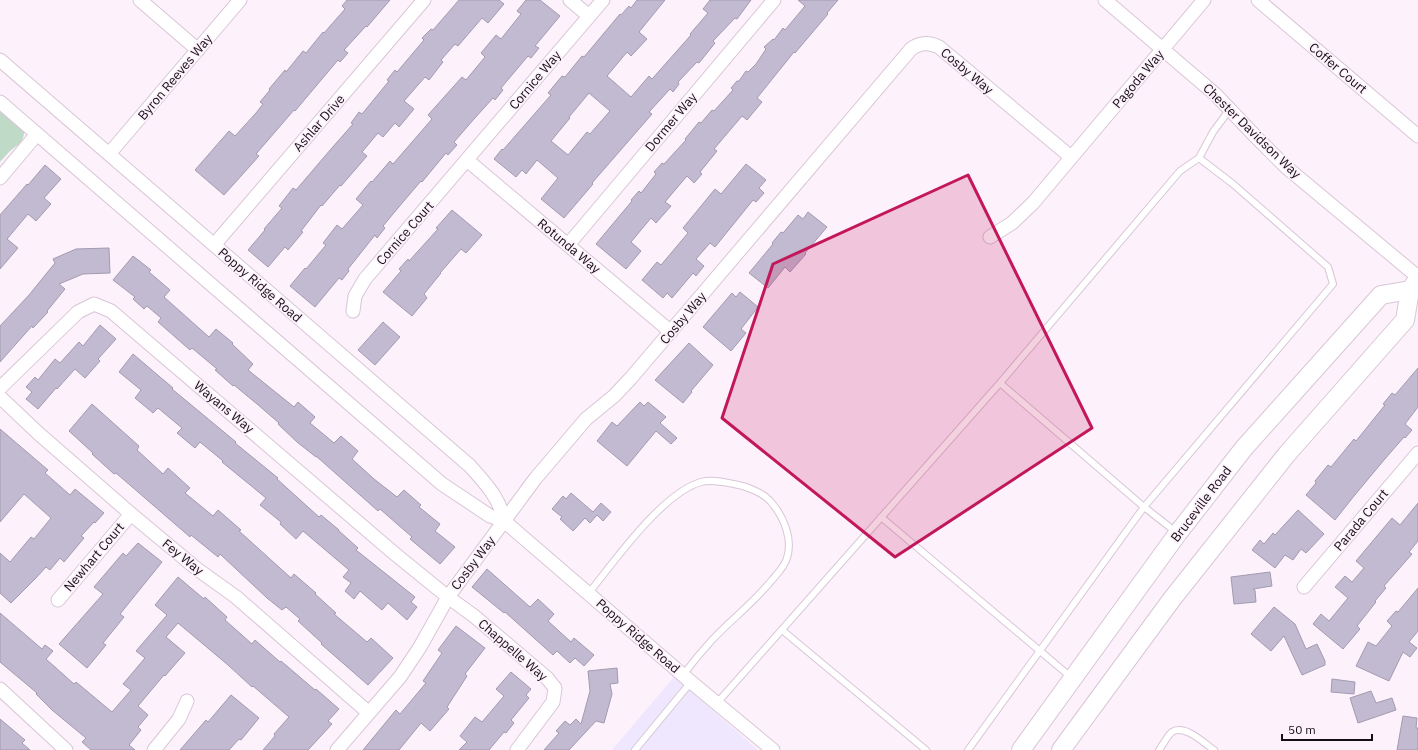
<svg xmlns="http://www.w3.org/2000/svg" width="1418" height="750" font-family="'IBM Plex Sans',sans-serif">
<rect width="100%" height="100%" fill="#fdf1fc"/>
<!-- commercial -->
<path fill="#eee7fd" d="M674 677 758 750H612Z"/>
<!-- green -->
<path fill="#c0dac8" d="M0 109 24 130C25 142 17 145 9 152 6 155 3 159 0 162Z"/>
<!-- building -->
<path fill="#c2bad0" stroke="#a29bb0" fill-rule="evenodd" d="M347 0H390L367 27 366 26 344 50 348 53 340 62 338 60 295 111 294 110 256 154 259 156 224 195 195 170 229 131 235 136 256 113 263 104 260 102 270 90 269 89 285 70 286 72 303 51 306 53 323 32 324 33 345 9 342 6Z
M459 0H499L504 4 488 23 482 18 458 46 455 44 441 60 443 62 429 80 425 77 404 101 414 109 399 127 395 123 383 137 378 133 362 152 367 156 341 186 340 185 322 206 321 205 301 231 303 232 288 250 285 247 268 267 248 250 265 230 264 229 282 208 279 206 293 188 296 190 331 149 353 124 351 123 359 112 362 114 389 81 387 80 395 70 397 72 424 40 422 38 431 29 433 30Z
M526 0H540L560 16 535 46 539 48 531 58 528 56 501 88 503 90 495 100 493 98 474 119 454 142 457 145 448 155 446 153 422 182 421 181 403 202 383 226 385 228 377 238 375 235 348 269 349 271 342 280 339 278 315 307 290 286 305 268 306 269 326 245 323 243 337 225 342 229 363 205 356 199 371 181 372 182 390 161 393 164 432 119 428 115 462 77 466 80 485 57 481 53 496 35 501 39 521 14 517 11Z
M637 0H665L639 32 647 39 631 56 627 52 607 76 631 97 649 76 652 79 691 35 690 34 708 13 703 9 710 0H751L737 19 735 18 713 41 715 43 699 63 697 62 678 82 679 84 673 92 670 89 649 112 652 114 592 183 593 184 564 218 541 199 558 178 537 160 526 174 522 170 516 177 494 159 502 149 503 150 551 95 548 93 562 76 565 77 582 56 584 57 620 14 621 15 629 6 631 8ZM589 93 610 111 590 134 587 132 568 155 551 141 570 118 569 117Z
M798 0H838L827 13 828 14 795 53 794 52 757 98 762 102 747 120 742 116 714 149 717 151 700 172 702 174 694 183 687 176 665 202 671 206 656 223 651 218 631 242 641 251 626 269 596 244 632 201 631 200 639 191 641 193 656 174 654 172 662 163 664 164 686 140 685 139 699 122 701 123 712 110 714 111 733 90 731 88 737 81H739L746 71 748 72 756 64 766 49 764 47 773 39 774 40 783 28 785 30 805 6Z
M746 164 766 180 759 188 764 193 756 202 753 200 715 247 710 243 696 259 704 266 696 276 693 273 672 298 667 293 663 298 642 280 657 262 661 265 688 233 683 228 715 189 721 194Z
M45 165 61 179 44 198 51 204 36 221 28 214 7 239 18 248 0 269V215L27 184 28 185Z
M452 210 482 235 466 253 461 249 440 273H441L424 294 427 298 412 316 383 292 401 271 399 269 408 259 409 261 438 229 436 228Z
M808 212 827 227 805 253 806 254 790 272 785 267 768 288 749 273 773 244 772 243 781 232 783 233 798 215 803 219Z
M109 248 110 273 83 274 59 284 65 289 47 311 48 312 33 328 32 326 0 362V326L29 295 55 263 53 259 76 249Z
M133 256 151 270 149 272 170 290 164 297 209 337 216 329 233 343 232 344 253 364 248 370 294 407 298 402 315 417 310 423 334 443 341 436 358 451 352 459 374 479 397 497 404 490 421 505 419 507 440 524 435 531 455 547 440 564 410 539 412 537 380 509 378 511 316 456V457L297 442 278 424 279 423 257 404 234 385 233 386 215 370 217 369 192 348 190 350 158 322 161 318 147 306 144 309 133 299 135 297 113 280Z
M740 292 758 307 741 329 746 333 731 351 703 327 732 293 736 297Z
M383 322 400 337 375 365 358 350Z
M100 325 116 339 98 359 100 361 85 378 75 369 57 389 56 388 38 409 26 399 32 392 26 387 35 377 38 380 55 359 60 363 79 342 83 346Z
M689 343 713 365 691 391 692 392 683 403 655 380Z
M133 354 173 388 172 389 236 442 235 443 278 478 277 479 319 517 321 515 339 530H338L358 548 356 550 415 597 411 602 417 607 407 620 388 603 382 610 360 591 354 599 345 591 351 583 343 577 349 570 303 531 296 539 280 524 281 522 260 505 266 498 222 462 223 461 200 442 195 448 177 433 182 428 158 408 153 413 135 398 141 390 119 372Z
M1418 368V407L1405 424 1412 430 1405 438 1404 437 1384 460 1354 496 1335 520 1306 495 1316 483 1315 481 1328 465 1331 467 1354 439 1356 441 1385 405 1383 404 1392 393 1395 395Z
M640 402 644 406 648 402 666 417 660 423 677 438 671 444 656 431 627 466 597 441 612 422 617 426Z
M92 404 139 446 137 450 163 474 168 468 190 488 185 493 213 516 218 510 241 530 239 531 291 578 294 574 316 593 315 594 336 613 334 614 367 642 371 638 393 658 368 685 321 644 322 643 298 621 300 619 286 607 282 610 267 598 220 554 218 557 191 535 190 537 116 473 114 474 92 454 93 453 69 431Z
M0 429 48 470 45 473 70 495 75 489 104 513 95 523 94 522 81 536 84 538 64 562 60 558 50 570 46 567 35 579 11 603 0 593V553L10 562 31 537 34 539 51 518 24 494 0 522Z
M571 493 593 512 601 503 611 512 603 521 597 515 590 523 585 518 573 531 560 519 562 517 552 509 563 496 566 499Z
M1418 503V541L1409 552 1412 554 1384 586 1386 588 1375 601 1376 602 1357 626 1360 629 1343 649 1313 624 1321 614 1329 621 1348 598 1335 587 1345 576 1352 582 1364 568 1356 561 1392 518 1400 525Z
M1298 510 1324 534 1306 553 1301 549 1293 560 1285 555 1275 568 1252 550 1260 540 1264 544 1273 533 1275 535Z
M138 543 162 562 120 614 124 617 103 643 106 645 87 668 59 644 103 594 94 587 123 553 126 556Z
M487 569 530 607 538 599 554 614 548 621 571 642 574 638 594 655 584 666 575 658 570 663 557 651 553 655 505 612 504 613 472 587Z
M1270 572 1272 586 1253 589 1255 590 1256 602 1234 604 1231 577Z
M178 577 204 599 205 597 227 617 225 620 252 644 255 640 280 662 281 661 315 690 316 689 339 709 328 721 332 724 308 750H263L275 736 274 734 289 717 253 686 252 687 228 665 178 623 166 637 185 653 165 676 164 675 138 706 148 715 138 727 141 730 129 745 135 750H91L82 742 86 738 52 710 36 694 37 693 0 662V613L42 649 45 645 53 651 46 659 74 684 76 682 112 712 131 690 123 684 145 658 136 651 167 615 155 605Z
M1418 588V631L1409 642 1417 648 1410 657 1403 652 1389 681 1356 666 1368 642 1376 646 1392 626 1387 621 1396 611 1398 612Z
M1274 607 1295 624 1306 649 1317 644 1325 661V665L1302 675 1284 636 1271 651 1251 634Z
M456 626 485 648 465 674 467 676 447 707 449 709 430 731 421 723 399 750H363L396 710 400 714 426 683 423 681 442 653 438 650Z
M617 668 618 683 610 684 612 694 604 723 596 721 569 750H544L559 733 556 731 565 721 570 725 576 719 581 724 590 691 588 671Z
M511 672 531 689 526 695 529 698 511 720 514 723 506 733 504 732 489 750H459L467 742 460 736 475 717 482 722 504 696 496 689Z
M1332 679 1355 682 1354 694 1331 692Z
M1371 691 1376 703 1392 698 1396 710 1358 723 1350 698Z
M231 695 259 718 241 740 239 739 229 750H180L206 720 208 722Z
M1403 716 1417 718 1416 728H1418V750H1397Z
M0 719 25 740 22 743 30 750H0Z"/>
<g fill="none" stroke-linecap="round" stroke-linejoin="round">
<defs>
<path id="lane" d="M1199 158 1213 132 1230 109
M1000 383 1144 507 1176 532
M881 517 1072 678
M588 594C614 562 662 493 701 482 711 479 724 482 734 484 746 486 764 493 771 502 784 517 793 539 787 558 785 566 777 574 772 580 754 602 731 620 712 640 702 651 692 663 683 675
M782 630 926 750
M717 703 1000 383 1180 171 1199 158 1233 184 1328 267 1333 284 1144 507 968 750
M635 750 691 682
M1159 750C1163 745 1167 736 1172 732 1185 724 1204 743 1214 750"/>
<path id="street" d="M140 0 198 50
M570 0 589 16
M1105 0 1215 94 1257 138 1286 167 1418 277
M1258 0 1418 136
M0 60 470 466C485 483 500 498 504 521
M0 102 442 484 490 516 504 521 691 682 773 750
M109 154 240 0
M467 160 671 332
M0 178 37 134
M990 237 1012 223 1033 203 1204 0
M214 245 424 0
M568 245 774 0
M353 311 355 296 365 279 603 0
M0 388 78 312 94 304 111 311 395 554 448 597 474 616 547 678 555 688 553 702 517 750
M0 397 38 433 131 514 197 569 236 597 369 713
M1304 587 1418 453
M58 600 131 514
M0 689 66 750
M154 750 179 719 187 701
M337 750 400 677 420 647 448 597 535 479 586 419 614 396 631 378 911 49C920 42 929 42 939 47L1071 157"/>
<path id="secondary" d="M1021 750 1178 533 1244 448 1381 295 1410 290
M1061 750 1172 599 1287 454 1405 320 1410 290 1416 282"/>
</defs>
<!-- lane casing -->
<use href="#lane" stroke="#d8c6d7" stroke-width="8"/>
<!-- street casing -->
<use href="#street" stroke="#d8c6d7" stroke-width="15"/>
<!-- secondary casing -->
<use href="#secondary" stroke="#d8c6d7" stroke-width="20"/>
<!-- lane -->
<use href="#lane" stroke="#fff" stroke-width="6"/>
<!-- street -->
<use href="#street" stroke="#fff" stroke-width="13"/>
<!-- secondary -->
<use href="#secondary" stroke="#fff" stroke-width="18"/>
</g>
<!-- marked area -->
<path fill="#c2185b" fill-opacity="0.2" stroke="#c2185b" stroke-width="3" stroke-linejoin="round" d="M968 175 1092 428 895 557 722 418 773 264Z"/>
<g text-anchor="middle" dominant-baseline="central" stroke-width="3.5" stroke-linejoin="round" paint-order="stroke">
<!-- street labels -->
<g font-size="13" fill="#150e14" stroke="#fdf1fc">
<text transform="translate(1338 68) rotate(40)">Coffer Court</text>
<text transform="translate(967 71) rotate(40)">Cosby Way</text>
<text transform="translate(175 77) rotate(-50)">Byron Reeves Way</text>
<text transform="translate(1138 79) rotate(-50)">Pagoda Way</text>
<text transform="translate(535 80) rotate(-50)">Cornice Way</text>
<text transform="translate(671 122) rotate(-50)">Dormer Way</text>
<text transform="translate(319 123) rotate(-49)">Ashlar Drive</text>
<text transform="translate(1252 131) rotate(44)">Chester Davidson Way</text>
<text transform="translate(405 233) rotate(-49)">Cornice Court</text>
<text transform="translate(569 246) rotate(40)">Rotunda Way</text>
<text transform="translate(260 285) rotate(41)">Poppy Ridge Road</text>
<text transform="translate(683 318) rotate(-50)">Cosby Way</text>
<text transform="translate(224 407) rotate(40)">Wayans Way</text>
<text transform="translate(1201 504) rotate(-53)">Bruceville Road</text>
<text transform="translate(1361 520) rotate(-50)">Parada Court</text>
<text transform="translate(94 557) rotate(-50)">Newhart Court</text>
<text transform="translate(183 557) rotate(39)">Fey Way</text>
<text transform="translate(473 563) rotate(-53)">Cosby Way</text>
<text transform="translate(638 636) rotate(41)">Poppy Ridge Road</text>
<text transform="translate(513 650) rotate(41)">Chappelle Way</text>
</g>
</g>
<!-- scale -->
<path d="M1282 734v6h90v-6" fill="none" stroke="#150e14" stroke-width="2"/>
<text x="1288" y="734" font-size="12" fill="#150e14" stroke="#fdf1fc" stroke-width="3" paint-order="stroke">50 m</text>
</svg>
